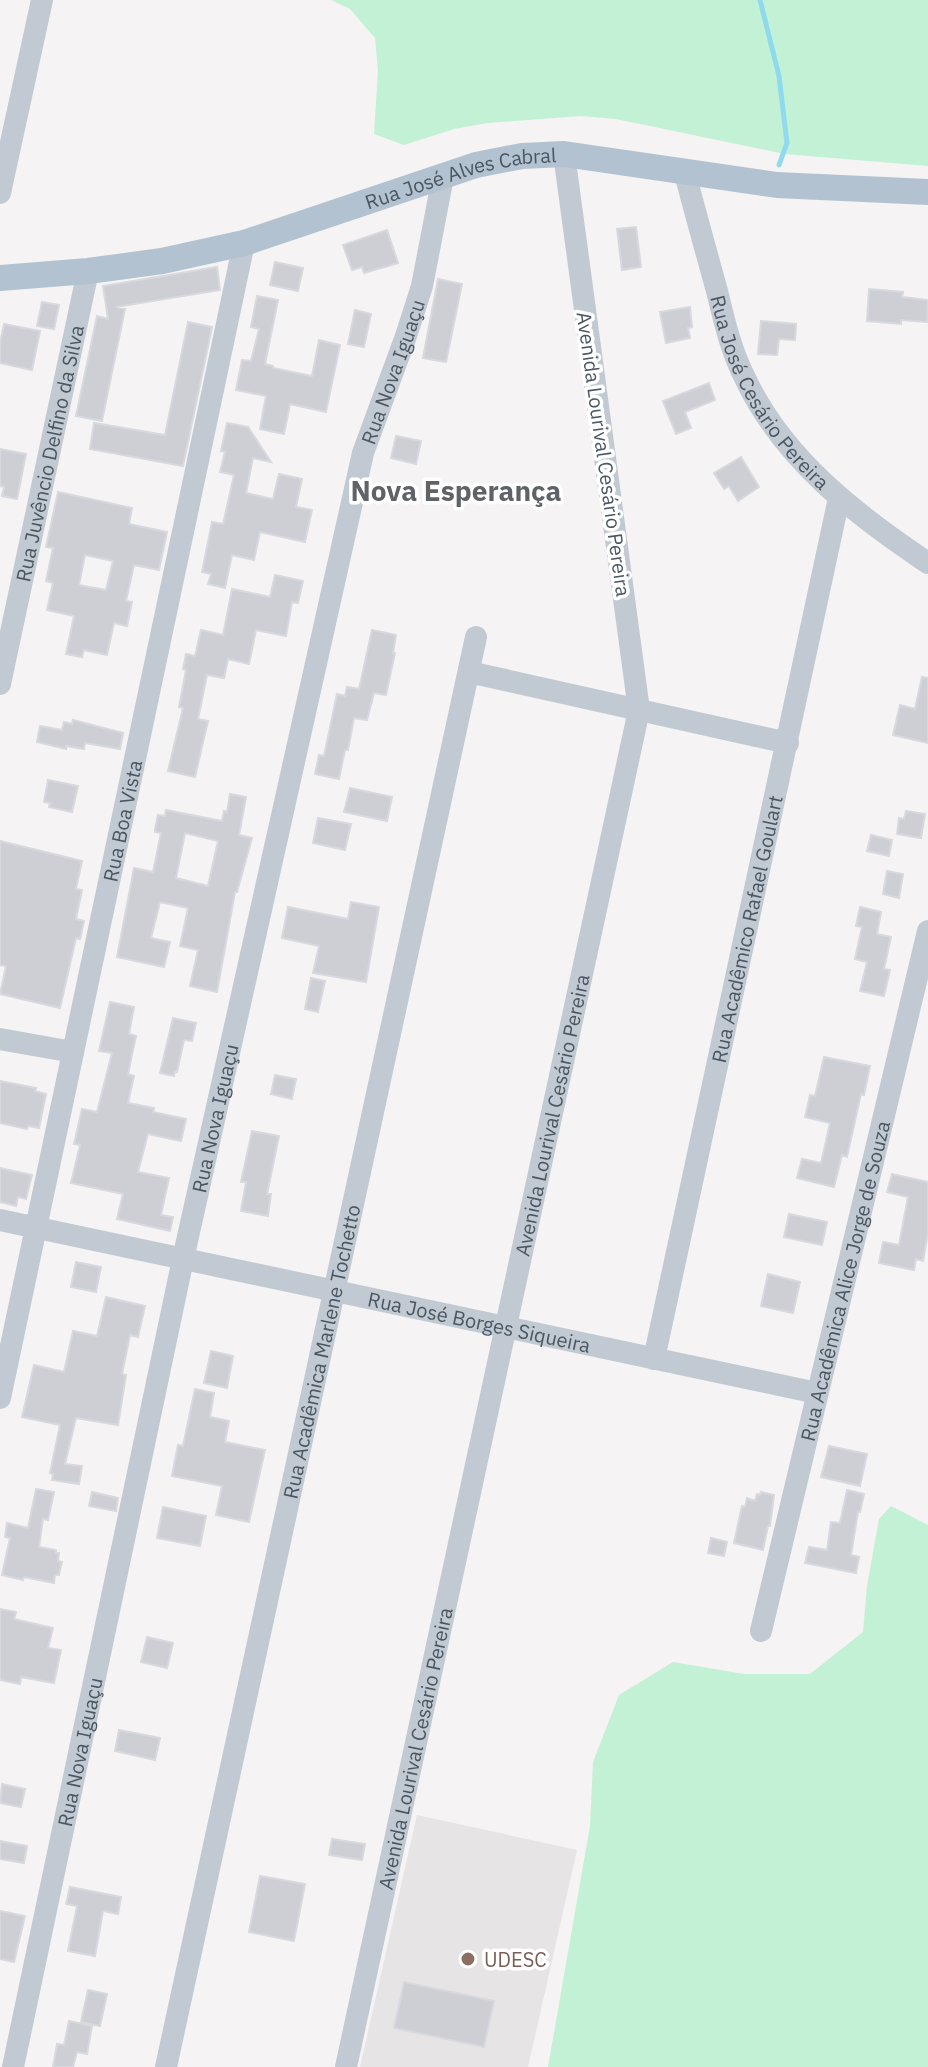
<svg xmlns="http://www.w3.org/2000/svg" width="928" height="2067" font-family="'IBM Plex Sans',sans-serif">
<rect width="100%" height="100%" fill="#f5f3f3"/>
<!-- education -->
<path fill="#e6e4e5" d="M417 1815 577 1850 528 2067H360Z"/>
<!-- green -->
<path fill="#c3f1d5" d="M331 0H928V166L785 154 616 119 581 116 488 123 454 129 404 145 374 134 378 71 375 38 350 9Z
M891 1506 928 1525V2067H548L590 1826 593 1762 619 1695 673 1662 744 1674H810L863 1632 867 1586 879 1519Z"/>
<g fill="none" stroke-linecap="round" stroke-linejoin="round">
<!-- stream -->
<path stroke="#90daee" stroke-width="5" d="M760 0 779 76 787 143 779 165"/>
</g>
<!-- building -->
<path fill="#cdcfd5" stroke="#d7d9de" stroke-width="2" fill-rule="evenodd" d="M636 227 641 267 622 270 617 229Z
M387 230 398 263 364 273 362 267 352 270 343 245Z
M275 262 303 268 298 291 270 285Z
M217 267 220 290 116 307 125 309 102 421 76 416 97 316 108 319 103 286Z
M438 279 462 284 446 362 423 358Z
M869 289 903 292 902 297 928 300 927 322 901 320V324L867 321Z
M257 296 278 300 265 364 273 366V368L312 376 319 340 340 345 326 412 290 404 284 434 260 429 266 396 236 390 242 360 251 361 259 329 251 327Z
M42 302 59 305 54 329 37 326Z
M690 307 692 327 688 328 690 338 666 343 660 312Z
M355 310 371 314 364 347 348 344Z
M761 321 796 324 795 340 779 339 777 355 758 354Z
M188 322 212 327 183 466 90 449 94 423 165 435Z
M4 324 40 331 32 370 0 363V343Z
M709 383 715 400 685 412 691 428 676 434 663 401Z
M227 423 248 427 271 462 253 458 246 493 273 499 279 474 302 479 296 507 312 510 305 542 260 532 254 560 232 555 225 588 208 584 211 574 202 572 212 522 223 524 234 475 220 472 225 452 221 451Z
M396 436 421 441 416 464 391 458Z
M0 449 26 454 17 499 2 496 4 487 0 486Z
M741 457 759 487 738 501 729 486 724 489 714 473Z
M58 492 132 508 129 524 167 532 159 570 134 565 126 601 132 602 127 626 114 623 107 655 84 650 82 657 66 654 74 616 47 610 53 583 46 581 53 548 46 547ZM85 555 113 561 106 590 79 585Z
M275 575 303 581 298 603 292 602 286 636 256 630 249 664 228 659 224 678 207 675 198 719 208 721 195 777 168 771 183 708 179 707 186 670 183 669 186 654 195 656 201 630 223 635 232 589 270 597Z
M372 630 396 635 393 653H395L386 695 374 693 367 720 354 718 348 750H345L339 779 315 774 319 755 324 756 337 694 345 696 347 687 359 689Z
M922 677 928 678V743L893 735 900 705 915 709Z
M73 720 123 733 120 749 85 743 84 749 66 746V749L37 742 40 726 62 730 64 722 72 724Z
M48 780 78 786 72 812 49 807 50 803 44 802Z
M350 788 392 797 387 821 344 812Z
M230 794 246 797 239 835 252 838 237 892H235L217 992 190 986 198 950 180 946 188 908 160 902 151 938 170 942 164 967 117 957 134 868 153 872 161 833 155 832V829L158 815 165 816 166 810 222 821 224 811 227 812ZM185 833 218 841 208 886 176 878Z
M906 811 925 814 921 838 897 834 899 818 904 819Z
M318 818 351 824 345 850 313 843Z
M871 835 892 840 889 856 867 851Z
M0 841 82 861 76 889 82 890 76 919 84 921 80 939 76 938 60 1008 0 994 6 966 0 965Z
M887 871 903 874 899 898 883 894Z
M351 902 379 907 366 982 313 973 319 946 282 938 288 907 348 919Z
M860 907 881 912 877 934 891 937 884 969 890 970 884 996 860 991 867 962 855 959 862 927 856 926Z
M311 978 325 981 318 1012 305 1009Z
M110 1002 134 1007 129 1034 136 1036 128 1074 134 1076 128 1103 154 1108 153 1112 186 1119 181 1141 148 1134 138 1172 169 1178 161 1215 173 1217 170 1231 117 1219 123 1194 71 1183 80 1145 74 1144 82 1109 97 1112 112 1053 99 1051Z
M173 1018 196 1023 192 1041 184 1040 177 1072 175 1071 174 1076 160 1073Z
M824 1057 870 1066 864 1095 861 1094 847 1157 842 1155 834 1187 797 1178 802 1159 821 1163 830 1123 805 1117 810 1095 815 1096Z
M275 1075 296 1079 292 1099 271 1094Z
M0 1081 36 1088 35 1091 46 1094 39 1128 28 1126 27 1129 0 1123Z
M252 1131 279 1136 267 1194H271L268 1216 241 1211 246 1182H241Z
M0 1168 32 1175 26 1199 18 1197 16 1206 0 1202Z
M892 1174 928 1182V1233L923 1261 916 1259 914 1270 879 1263 883 1242 899 1245 908 1197 887 1192Z
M789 1214 827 1222 822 1245 784 1237Z
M76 1262 101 1267 96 1292 71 1287Z
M768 1274 800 1282 793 1313 761 1306Z
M106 1297 145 1306 138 1337 130 1335 122 1374 126 1375 118 1425 76 1418 65 1464 82 1466 79 1484 52 1480 53 1474 50 1473 60 1425 22 1417 34 1365 64 1372 73 1331 97 1336Z
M211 1351 233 1356 227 1388 204 1383Z
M195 1389 214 1393 210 1417 229 1421 225 1442 265 1450 249 1522 216 1515 222 1486 172 1476 178 1445 183 1446Z
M829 1446 867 1454 860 1486 821 1477Z
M36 1489 54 1492 48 1520 43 1519 39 1547 56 1550V1553H59L58 1561 62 1562 59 1575H55L54 1583 24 1577 23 1580 2 1575 10 1538 5 1537 7 1523 28 1528Z
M847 1490 864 1494 860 1512H858L851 1555 859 1557 856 1573 805 1563 809 1547 827 1550 831 1522 840 1523Z
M92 1492 118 1498 116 1511 89 1506Z
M761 1492 774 1495 770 1526H768L763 1550 734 1543 742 1506 745 1507 747 1498 755 1501 757 1494 760 1495Z
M163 1507 206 1516 200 1546 157 1538Z
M711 1538 727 1542 724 1556 708 1553Z
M0 1609 16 1612 14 1619 53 1628 48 1648 61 1650 54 1683 21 1677 20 1684 0 1680Z
M147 1637 173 1643 167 1668 141 1662Z
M119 1730 160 1738 155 1760 115 1751Z
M2 1784 25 1789 21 1807 0 1803Z
M332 1839 365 1844 362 1860 329 1855Z
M0 1841 27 1846 24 1863 0 1859Z
M260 1876 305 1884 294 1941 249 1932Z
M70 1887 121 1897 118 1914 103 1911 95 1956 68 1951 77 1906 66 1904Z
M0 1911 25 1916 14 1962 0 1959Z
M404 1982 494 2001 484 2047 394 2028Z
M88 1990 107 1994 100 2026 81 2022Z
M69 2021 92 2026 87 2054 77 2052 73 2067H53L57 2044 64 2045Z"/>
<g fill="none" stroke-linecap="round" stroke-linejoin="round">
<!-- minor -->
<g stroke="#c1cad2" stroke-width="22">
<path id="s1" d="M685 173C695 212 706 251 717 291 724 320 731 351 745 378 783 459 856 515 928 563"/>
<path d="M0 193 42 0"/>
<path d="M469 672 788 743"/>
<path id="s2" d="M0 684 88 271"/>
<path d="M0 1039 73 1052"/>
<path id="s3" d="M0 1220 817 1393"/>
<path id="s4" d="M654 1359 839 498"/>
<path id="s5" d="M0 1398 244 243"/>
<path id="s6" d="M761 1631 928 931"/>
<path id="s7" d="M13 2067 183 1259 363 453 406 336 422 286 443 177"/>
<path id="s8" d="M166 2067 476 637"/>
<path id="s9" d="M346 2067 639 710 564 154"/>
</g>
<!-- major -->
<path stroke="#b3c2d1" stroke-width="26" id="s10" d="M0 278 88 271 162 261 244 243 476 165 522 156 564 154 777 185 928 192"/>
</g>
<!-- markers -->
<circle fill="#8d6e63" stroke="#fff" stroke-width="3" cx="468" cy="1959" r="8"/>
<g text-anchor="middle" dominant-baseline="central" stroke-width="7" stroke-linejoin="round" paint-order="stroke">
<!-- street labels -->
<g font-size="20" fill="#4a5661" stroke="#fff">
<text stroke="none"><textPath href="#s10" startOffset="474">Rua José Alves Cabral</textPath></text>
<text stroke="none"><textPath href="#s7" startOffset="1738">Rua Nova Iguaçu</textPath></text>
<text stroke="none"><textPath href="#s1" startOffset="238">Rua José Cesário Pereira</textPath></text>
<text stroke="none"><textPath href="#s2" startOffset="236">Rua Juvêncio Delfino da Silva</textPath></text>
<text transform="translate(604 454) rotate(82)">Avenida Lourival Cesário Pereira</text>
<text stroke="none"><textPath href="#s5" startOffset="590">Rua Boa Vista</textPath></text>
<text stroke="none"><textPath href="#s4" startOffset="440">Rua Acadêmico Rafael Goulart</textPath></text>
<text stroke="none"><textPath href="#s9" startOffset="974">Avenida Lourival Cesário Pereira</textPath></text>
<text stroke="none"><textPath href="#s7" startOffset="970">Rua Nova Iguaçu</textPath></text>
<text stroke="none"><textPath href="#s6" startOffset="360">Rua Acadêmica Alice Jorge de Souza</textPath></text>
<text stroke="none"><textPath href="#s3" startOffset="490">Rua José Borges Siqueira</textPath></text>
<text stroke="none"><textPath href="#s8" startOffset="732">Rua Acadêmica Marlene Tochetto</textPath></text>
<text stroke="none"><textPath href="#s9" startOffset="326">Avenida Lourival Cesário Pereira</textPath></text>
<text stroke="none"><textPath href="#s7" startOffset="322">Rua Nova Iguaçu</textPath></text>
</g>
<!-- education labels -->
<g font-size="20" fill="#785e54" stroke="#fff" text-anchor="start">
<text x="484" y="1959">UDESC</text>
</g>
<!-- district labels -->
<g font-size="28" font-weight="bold" fill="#5f6368" stroke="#fff">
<text x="456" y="490">Nova Esperança</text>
</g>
</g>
</svg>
